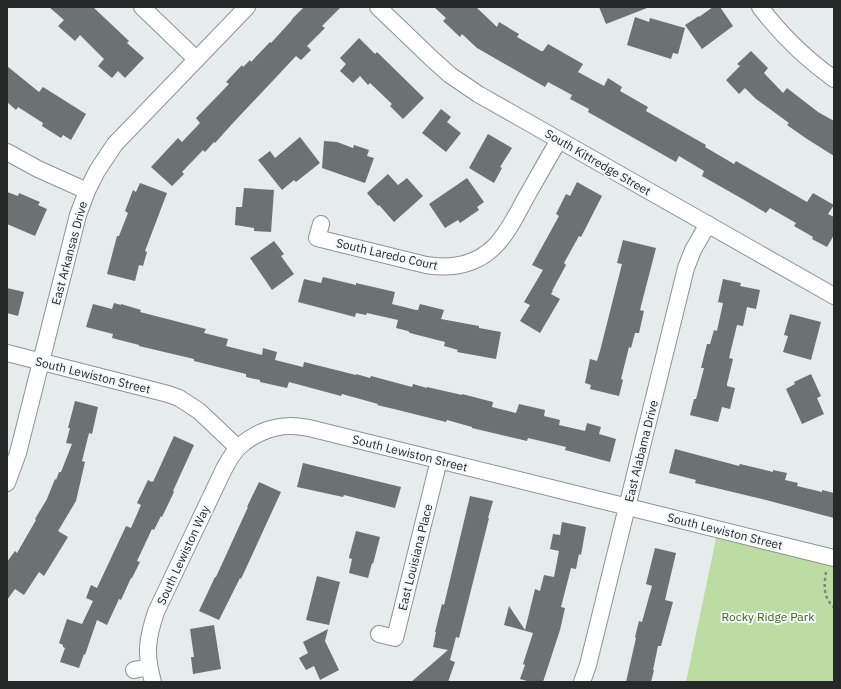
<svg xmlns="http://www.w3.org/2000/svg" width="841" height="689" font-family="'IBM Plex Sans',sans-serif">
<rect width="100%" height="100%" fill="#e5eceb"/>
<!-- green -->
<path fill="#bbdca3" d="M718 529 834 558V682H686Z"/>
<!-- building -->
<path fill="#6c7172" d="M49 7H93L129 41 127 43 144 58 125 78 118 71 112 78 98 66 104 59 80 35 75 41 58 26 64 20Z
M304 7H341L322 26 325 28 307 46 311 50 301 60 296 56 232 124 215 143 214 142 205 152 203 150 182 172 184 174 172 186 151 167 178 138 182 142 200 123 196 118 229 84 226 82 242 65 243 67 250 60 251 62 270 42 271 43 292 20V19Z
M434 7H476L497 27 499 22 519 34 517 37 541 51H543L548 44 583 64 578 72 604 86 608 78 622 87 620 91 648 107 646 111 706 145 705 147 734 164 736 161 807 202 813 193 834 205 828 214 834 217V235L827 247 812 239 813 237 794 226 796 223 770 208 766 213 746 201 702 176 704 171 679 156 676 162 588 112 589 109 570 99 572 95 548 82 545 87 477 48 462 34 460 37 443 21 446 18Z
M599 7H646L647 8 606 24Z
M713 7H720L733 26 702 49 685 25 699 16V17Z
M635 17 649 22 650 18 685 28 678 54 673 53 671 59 627 45Z
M359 38 375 54 377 52 424 98 403 119 390 106 392 104 370 83 368 85 360 76 353 83 340 71 346 64 340 58Z
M751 51 768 68 764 73 783 93 787 88 818 112 834 121V156L807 139 787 125 789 123 756 99 745 88 739 94 726 80 740 66 737 64Z
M7 66 39 92 43 87 86 114 71 140 63 135 61 138 42 126 43 123 18 107 16 110 7 102Z
M441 109 451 117 447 122 461 133 446 152 422 133Z
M488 134 512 148 500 167 502 168 494 183 469 168Z
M300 137 320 163 296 182 294 180 282 190 258 160 270 151 275 158Z
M324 141 337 142 353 148 354 145 369 150 367 156 374 158 365 183 322 168Z
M388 174 398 185 407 178 423 196 394 222 379 205 378 206 367 193Z
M467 178 484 202 477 207 479 210 460 223 458 220 445 228 429 204Z
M577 182 602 196 581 237 579 236 564 263 566 265 552 291H553L551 294 560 299 540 333 520 321 530 305 524 302 543 270 532 265 559 216 556 214 566 194 570 196Z
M140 183 167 193 145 251 147 252 143 266 139 265 135 281 107 274 117 236H119L128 213 125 211 133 190 136 192Z
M244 188 274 190 271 232 254 231V228L235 225 236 207H242Z
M7 192 18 196 19 193 40 202 38 205 47 209 35 236 7 224Z
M623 240 656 248 640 310 644 311 639 333H635L631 348 629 347 621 379 623 380 619 396 590 389 591 385 585 383 590 359 597 361 600 351 622 264 617 263Z
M274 241 284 254 281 256 294 274 272 290 250 258Z
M323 277 356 285V283L395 292 392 304 416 310H418L420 304 444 310 441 319 479 326V328L501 332 496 359 457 352 458 350 444 346 445 342 410 333 408 331 396 328 398 320 367 313 366 315 356 313 355 317 298 302 304 279 321 283Z
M723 279 741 283 740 286 760 290 756 309 747 307 743 326 737 325 729 358 733 359 727 384V386L735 388 730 409 722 407 718 422 690 415 694 399H696L704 368H701L707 344H710L714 330 717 331 723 303 718 302Z
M7 288 24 292 18 316 7 313Z
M114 303 121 305V304L141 310 140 312 206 329 204 333 228 339 226 346 262 355 263 348 277 352 275 360 303 367 304 362 356 375V374L370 378 371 376 412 387 413 384 427 388V387L462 395V394L493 402 492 407 516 413 519 404 545 410 544 416 560 420 559 425 585 431 587 423 601 427 599 434 616 439 610 462 565 450 566 447 528 438 527 441 472 428V427L447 420 446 422 394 409 377 405 378 404 342 394 341 396 289 382 287 388 260 382V380L246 377V374L194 361V359L139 346V345L112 338 113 334 86 327 93 304 112 309Z
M790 314 821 322 811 360 783 352 788 336 784 335Z
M811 374 821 396 817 398 824 414 802 424 786 389 795 384 794 382Z
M75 401 98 407 92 434 89 433 82 461 85 462 76 501 58 531 68 537 44 576 39 572 24 595 15 589 7 600V562L15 551 17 553 36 520 35 519 47 499 55 479 56 480 59 472H61L72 444 66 443 70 428H68Z
M174 436 194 445 173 491 174 492 162 517 161 516 154 530 152 529 137 561 140 562 132 578H131L121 600 119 599 107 625 97 620 85 655 84 654 79 668 60 662 65 648 63 647V645L59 643 67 619 82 624 93 601 86 598 91 585 97 588 126 526 131 528 141 505 137 503 148 480 152 482V481L153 482Z
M675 449 739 466 740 464 773 472V470L787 473 785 480 798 483 797 486 822 492V490L834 493V518L766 500 695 483 696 480 669 473Z
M303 463 401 487 395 508 344 495 343 497 297 487Z
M259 482 281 492 241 579 240 578 219 620 199 611 215 577H216L248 507H247Z
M470 496 493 501 488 518H489L459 638 456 637 450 660 455 662 448 682H411L448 650 433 647 436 632H435L442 604 444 605Z
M562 522 586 527 581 555 579 554 576 569 571 568 561 607 565 608 560 630 543 682H530L520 679 525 665 523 664 533 633 504 625 509 606 525 630 535 589 540 591 544 575 554 577 559 551 550 549 553 534 560 535Z
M356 531 380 537 373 564 372 563 368 578 349 573 352 559 349 558V557Z
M655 548 676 553 665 600 673 602 661 646H658L653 670H654L651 682H626L636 638 635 637 639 621 642 622 652 586 646 584Z
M317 576 340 582 329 625 306 620Z
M214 625 221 669 193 674 191 657H194L190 629Z
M328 629 325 641 339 670 320 680 314 666 306 670 299 658 308 653 303 642Z"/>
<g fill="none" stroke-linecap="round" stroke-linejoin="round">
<defs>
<path id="minor" d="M142 7 196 59
M378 7 431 58 450 75 478 94 834 296
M760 7C781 35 806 59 834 79
M7 152 38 169 87 191
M321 224 317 238 426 265C451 269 477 265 496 245 508 232 516 216 524 201 536 180 547 160 559 140
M7 353 168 394 179 398 199 411 238 448
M7 483 18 453 78 215 87 191 97 171 115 144 247 7
M379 634 395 638 439 460
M134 670 149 667
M153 682C145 654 147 639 156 612L224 469C228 462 232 454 238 448 251 435 271 426 291 426 297 426 303 427 309 428L834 558
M582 682 588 665 686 268 693 250 708 224"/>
</defs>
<!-- minor casing -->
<use href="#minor" stroke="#8d9392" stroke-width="18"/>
<!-- path -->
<path stroke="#808584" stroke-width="2.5" stroke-dasharray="3 3" stroke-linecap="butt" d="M826 572C824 585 823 598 834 607"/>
<!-- minor -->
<use href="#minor" stroke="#fff" stroke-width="16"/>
</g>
<g text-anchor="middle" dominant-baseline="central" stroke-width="4" stroke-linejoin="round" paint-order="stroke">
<!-- street labels -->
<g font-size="12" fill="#262928" stroke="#f2f9f8">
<text transform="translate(598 162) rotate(30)">South Kittredge Street</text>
<text transform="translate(69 253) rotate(-75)">East Arkansas Drive</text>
<text transform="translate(387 254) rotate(13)">South Laredo Court</text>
<text transform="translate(93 375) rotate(14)">South Lewiston Street</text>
<text transform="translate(641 451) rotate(-76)">East Alabama Drive</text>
<text transform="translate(410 453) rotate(14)">South Lewiston Street</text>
<text transform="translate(725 531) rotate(14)">South Lewiston Street</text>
<text transform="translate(183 555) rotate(-65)">South Lewiston Way</text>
<text transform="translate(415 557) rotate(-76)">East Louisiana Place</text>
</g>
<!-- park labels -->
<g font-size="12" fill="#3e6513" stroke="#f2f9f8">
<text x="768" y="616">Rocky Ridge Park</text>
</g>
</g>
<!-- border -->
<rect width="841" height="689" fill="none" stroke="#262928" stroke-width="16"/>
</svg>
